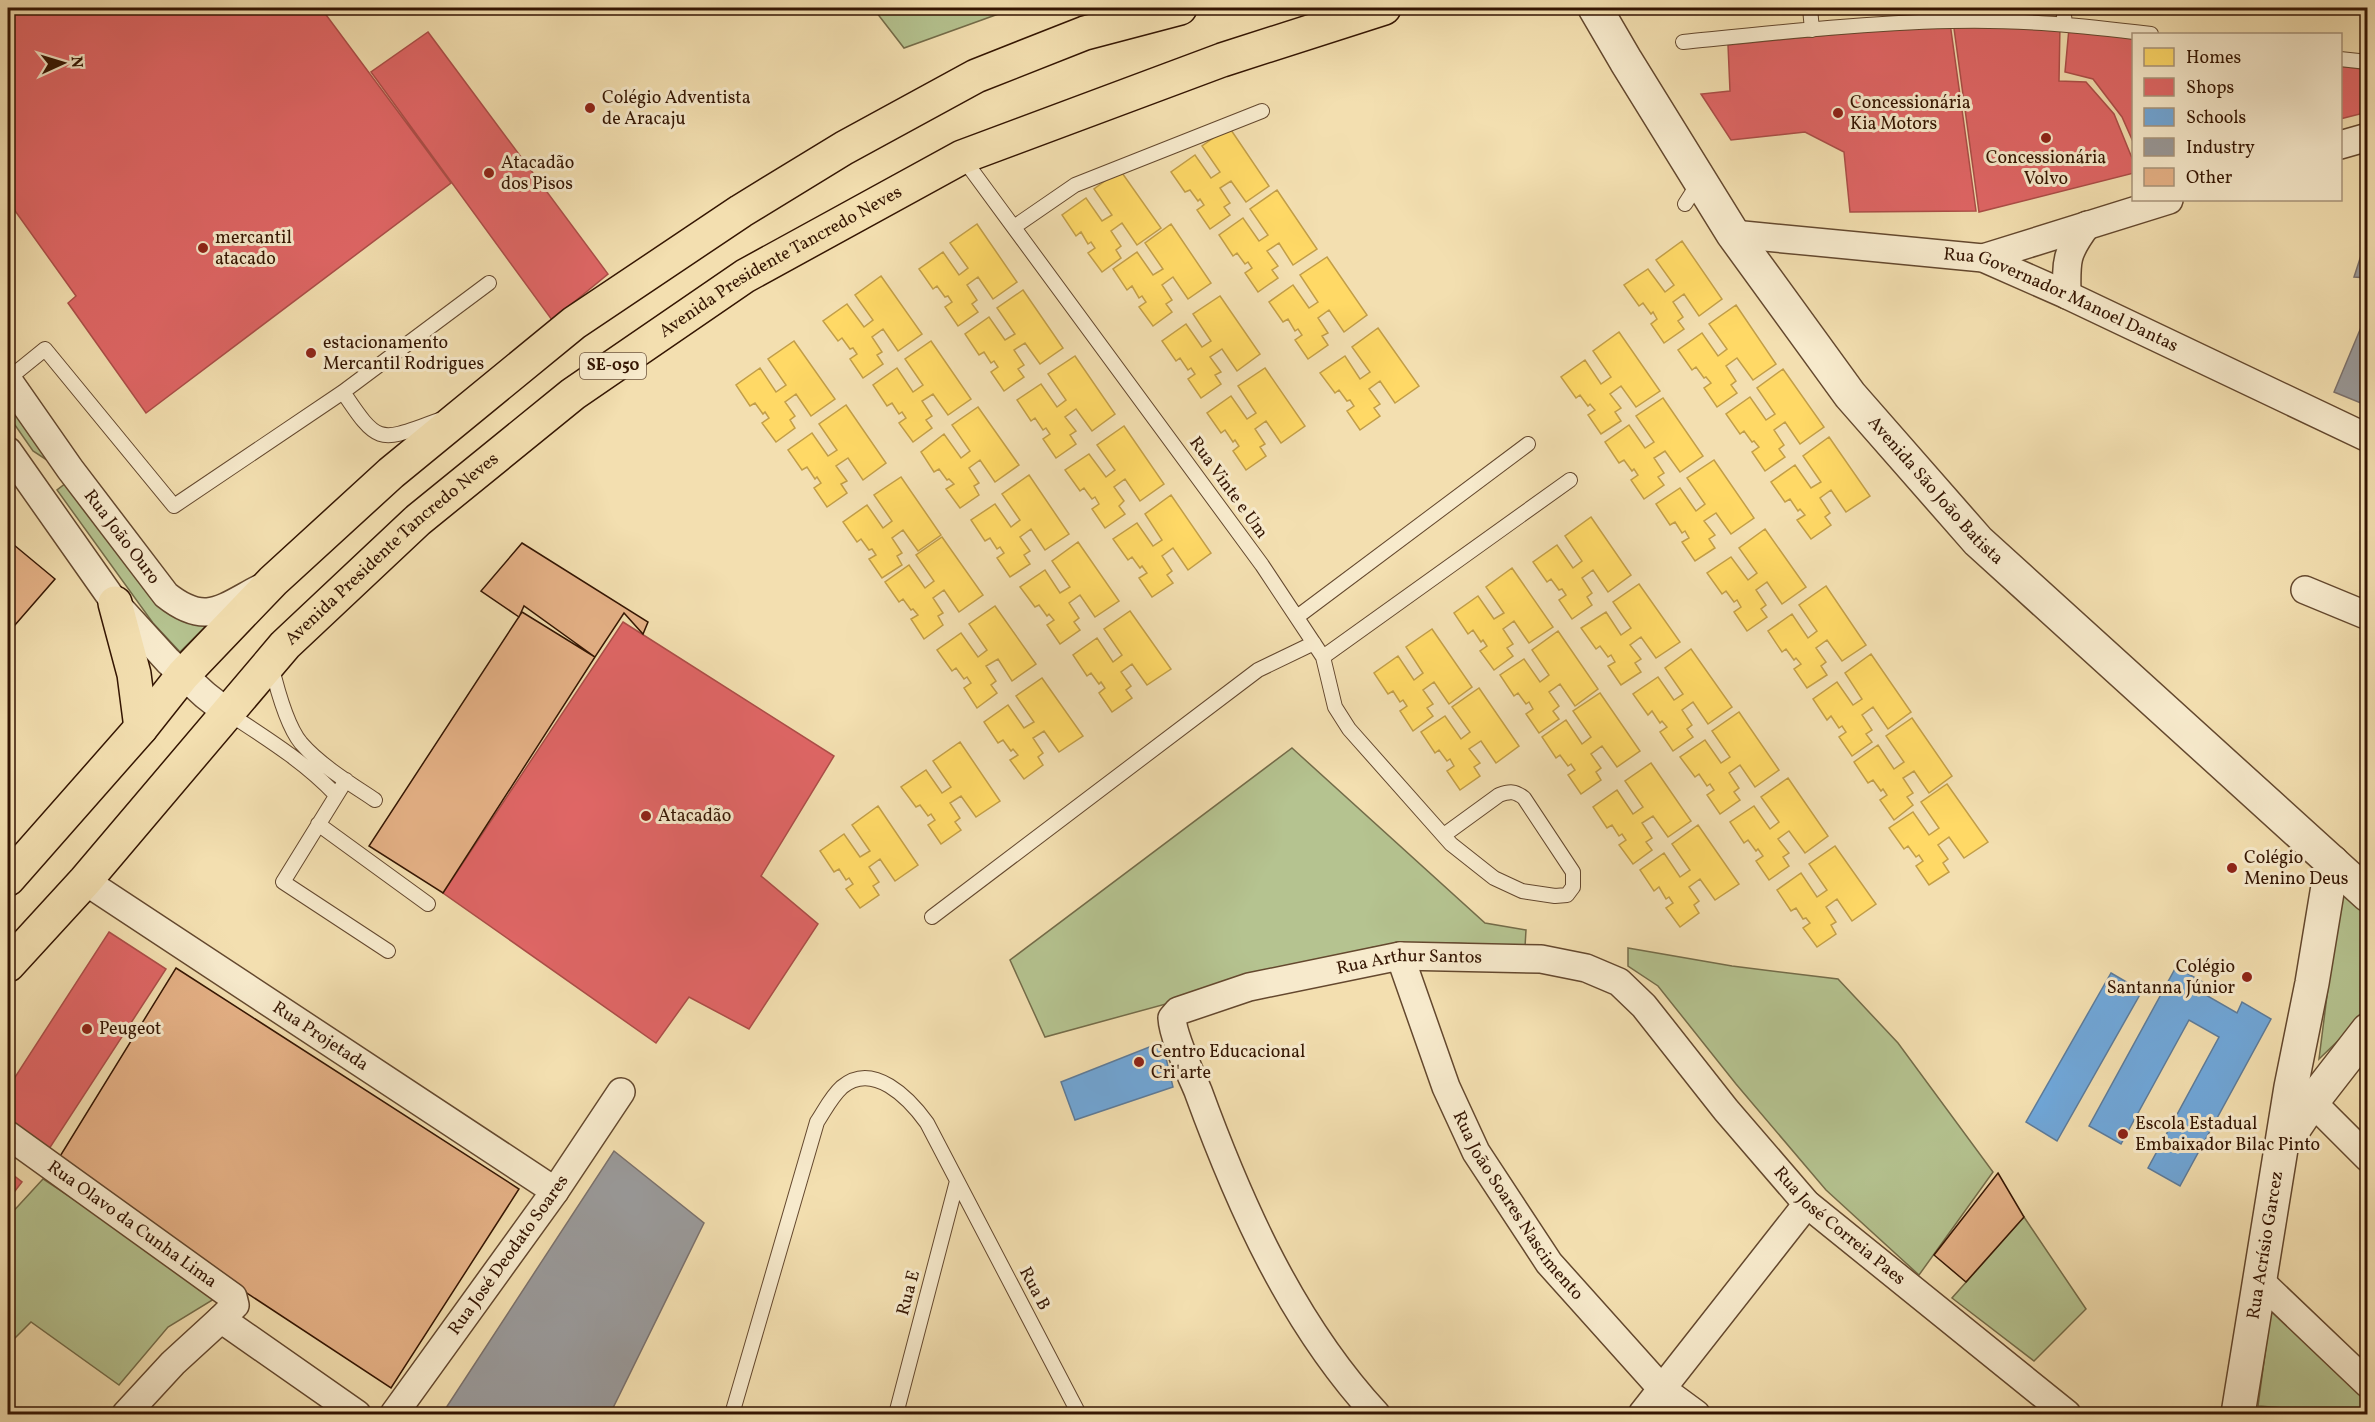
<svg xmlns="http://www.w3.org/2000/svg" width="2375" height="1422" font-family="Vollkorn,serif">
<rect width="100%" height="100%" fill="#f3dfb0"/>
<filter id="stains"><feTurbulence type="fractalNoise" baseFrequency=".00333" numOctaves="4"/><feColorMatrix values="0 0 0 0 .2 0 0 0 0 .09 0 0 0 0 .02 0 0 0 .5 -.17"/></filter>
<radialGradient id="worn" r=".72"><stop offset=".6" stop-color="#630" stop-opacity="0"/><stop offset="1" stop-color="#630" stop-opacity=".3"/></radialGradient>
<!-- green -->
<path fill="#b5c390" stroke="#746c49" stroke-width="1.5" d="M873 8H1015L904 48Z
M8 389 56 466 33 451 8 415Z
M74 477 209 623 180 652 153 623 57 490Z
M1292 748 1485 923 1526 930 1525 947 1454 943 1374 947 1045 1037 1010 960Z
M2341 885 2367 908V1013L2319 1059Z
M1628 948 1732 966 1838 979 1898 1043 1993 1172 1919 1275 1826 1190 1736 1084 1658 986 1628 966Z
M43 1179 219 1296 168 1327 119 1385 31 1322 8 1345V1217Z
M2024 1217 2086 1309 2034 1361 1952 1298Z
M2272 1302 2367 1398V1414L2258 1406Z"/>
<!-- homes -->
<path fill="#ffd966" stroke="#c29e48" stroke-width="1.5" d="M1229 127 1269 186 1246 202 1231 181 1220 188 1230 203 1224 207 1230 215 1210 229 1197 210 1204 205 1200 199 1198 201 1190 190 1185 192 1171 172 1195 155 1211 178 1220 172 1202 146Z
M1120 170 1161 228 1137 245 1122 223 1111 231 1121 246 1116 250 1121 258 1102 272 1088 253 1095 248 1091 242 1088 244 1081 232 1076 236 1062 215 1086 198 1102 221 1112 215 1094 189Z
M1277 190 1317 249 1293 265 1279 243 1267 251 1278 266 1272 270 1278 278 1258 292 1245 273 1252 268 1248 262 1245 264 1237 253 1233 256 1219 235 1243 218 1259 241 1268 235 1250 209Z
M977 224 1017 282 993 299 978 277 967 285 977 300 972 304 978 312 958 326 945 307 952 302 948 296 945 297 937 286 933 289 919 269 943 252 959 275 968 268 950 243Z
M1171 224 1211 283 1188 299 1173 277 1162 285 1172 300 1166 304 1172 312 1153 326 1139 307 1146 302 1142 296 1139 298 1132 286 1127 290 1113 269 1137 252 1153 275 1163 269 1145 243Z
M1682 241 1722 299 1699 316 1684 294 1673 302 1683 317 1678 321 1684 329 1664 343 1651 324 1657 319 1653 312 1651 314 1643 303 1639 306 1624 285 1648 269 1665 292 1674 285 1656 260Z
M1327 257 1367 315 1344 332 1329 310 1318 318 1328 333 1322 336 1328 345 1308 359 1295 340 1302 335 1298 329 1295 331 1288 319 1283 322 1269 302 1293 285 1309 308 1318 302 1300 275Z
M881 276 922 334 898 351 883 329 872 337 882 352 877 355 883 364 863 378 850 359 857 354 853 348 850 349 842 338 838 341 823 321 847 304 864 327 873 320 855 295Z
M1023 290 1063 348 1040 364 1025 343 1014 350 1024 365 1018 369 1024 377 1004 391 991 372 998 367 994 361 991 363 984 352 979 355 965 334 989 317 1005 340 1015 334 997 308Z
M1220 296 1260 354 1237 371 1222 349 1210 357 1221 372 1215 375 1221 384 1201 398 1188 379 1195 374 1191 368 1188 370 1180 358 1176 361 1162 341 1186 324 1202 347 1211 341 1193 314Z
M1736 305 1776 364 1753 380 1737 358 1726 366 1736 381 1731 385 1737 393 1717 407 1704 388 1711 383 1706 377 1704 378 1696 367 1692 370 1678 350 1702 333 1718 356 1727 349 1709 324Z
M1378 328 1419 386 1395 403 1380 381 1369 389 1380 404 1374 408 1380 416 1360 430 1347 411 1354 406 1350 400 1347 401 1339 390 1335 393 1320 373 1345 356 1360 379 1370 372 1352 347Z
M1619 332 1660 391 1636 407 1621 386 1610 394 1621 408 1615 412 1621 421 1601 434 1588 415 1595 410 1590 404 1588 406 1580 395 1576 398 1561 377 1585 360 1601 384 1611 377 1593 351Z
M794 341 835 399 811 416 796 394 785 402 795 416 790 420 795 428 776 442 762 423 769 418 765 412 763 414 755 403 750 406 736 385 760 368 776 392 786 385 768 359Z
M931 341 971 399 948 415 933 394 922 401 932 416 926 420 932 428 913 442 899 423 906 418 902 412 899 414 892 403 887 406 873 385 897 368 913 392 923 385 905 359Z
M1075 356 1115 414 1092 431 1076 409 1065 417 1076 431 1070 435 1076 444 1056 458 1043 439 1050 434 1046 428 1043 430 1035 418 1031 421 1017 400 1041 384 1057 407 1066 400 1048 374Z
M1265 368 1305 426 1281 443 1266 421 1255 429 1265 444 1260 447 1266 456 1246 470 1233 451 1239 446 1235 440 1233 442 1225 430 1221 433 1207 413 1231 396 1247 419 1256 413 1238 386Z
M1783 369 1824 427 1800 444 1785 422 1774 430 1784 445 1779 449 1785 457 1765 471 1752 452 1759 447 1754 441 1752 442 1744 431 1740 434 1726 414 1750 397 1766 420 1775 414 1757 388Z
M1663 398 1703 456 1680 472 1665 451 1654 458 1664 473 1658 477 1664 485 1644 499 1631 480 1638 475 1634 469 1632 471 1624 460 1619 463 1605 442 1629 425 1645 448 1654 442 1636 416Z
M846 405 886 463 863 480 848 458 836 466 847 481 841 484 847 493 827 507 814 488 821 483 817 477 815 479 807 467 802 470 788 450 812 433 828 456 837 450 819 424Z
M978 407 1019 465 995 482 980 460 969 468 979 483 974 486 979 495 960 508 946 489 954 484 949 479 947 480 939 469 934 472 921 452 944 434 961 458 970 451 952 425Z
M1124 426 1164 484 1140 501 1125 479 1114 487 1124 501 1119 506 1125 514 1105 528 1092 509 1099 504 1095 497 1092 499 1084 488 1080 491 1065 470 1089 454 1106 477 1115 470 1097 445Z
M1829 437 1870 496 1846 512 1831 490 1820 498 1830 513 1825 517 1831 525 1811 539 1797 520 1805 515 1800 509 1798 511 1790 499 1785 502 1771 482 1795 465 1811 488 1821 482 1803 456Z
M1714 460 1754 518 1731 534 1716 513 1704 521 1715 535 1709 539 1715 548 1695 561 1682 542 1689 538 1685 531 1682 533 1675 522 1670 525 1656 504 1680 488 1696 511 1705 504 1687 478Z
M1029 475 1069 534 1045 550 1031 529 1020 537 1030 551 1024 555 1030 564 1010 577 997 558 1004 553 1000 547 997 549 990 538 985 541 971 520 995 504 1011 527 1020 520 1002 494Z
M901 477 941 535 918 551 903 530 892 538 902 553 897 556 902 565 882 578 869 559 876 555 872 549 869 550 861 539 857 542 843 522 867 505 883 528 892 521 874 495Z
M1171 495 1211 553 1188 570 1173 548 1162 556 1172 571 1167 575 1173 583 1152 597 1139 578 1147 573 1142 566 1140 568 1132 557 1128 560 1113 539 1137 523 1153 546 1162 540 1145 514Z
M1591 517 1631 575 1608 592 1593 570 1582 578 1592 593 1587 597 1592 605 1572 619 1559 600 1566 595 1562 589 1559 590 1551 579 1547 582 1533 562 1557 545 1573 568 1582 561 1565 536Z
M1765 529 1806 587 1782 604 1767 582 1756 590 1766 605 1761 609 1767 617 1747 631 1734 612 1741 607 1737 600 1734 602 1726 591 1722 594 1707 573 1731 557 1748 580 1757 573 1739 548Z
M942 537 983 595 959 612 944 590 933 598 943 613 938 616 943 625 924 639 911 619 918 615 913 609 911 610 903 599 899 602 885 582 909 565 925 588 934 581 916 555Z
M1078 542 1119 601 1095 617 1080 595 1069 603 1079 618 1074 622 1080 630 1060 644 1047 625 1054 620 1049 614 1047 616 1039 605 1035 607 1020 587 1045 570 1060 593 1070 587 1052 561Z
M1512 568 1553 627 1529 643 1514 621 1503 629 1513 644 1507 648 1513 656 1494 670 1480 651 1487 646 1483 640 1481 642 1473 630 1468 634 1454 613 1478 596 1494 619 1504 613 1486 587Z
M1639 584 1680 642 1656 658 1641 637 1630 645 1641 659 1635 663 1641 672 1621 685 1608 666 1615 662 1611 655 1608 657 1600 646 1596 649 1581 628 1606 612 1621 635 1631 628 1613 602Z
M1826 586 1866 645 1842 661 1827 640 1816 648 1826 662 1821 666 1827 675 1807 688 1794 669 1801 664 1796 658 1794 660 1786 649 1782 652 1768 631 1792 614 1808 638 1817 631 1799 605Z
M995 606 1036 664 1012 681 998 659 986 666 996 681 991 685 997 693 977 708 964 688 971 683 967 677 964 679 956 668 952 671 937 650 961 633 978 657 987 650 969 624Z
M1130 611 1171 669 1147 685 1132 664 1121 672 1131 686 1126 690 1132 698 1112 712 1099 693 1105 688 1101 682 1099 684 1091 673 1087 676 1073 655 1097 638 1113 662 1122 655 1104 629Z
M1432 629 1472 687 1449 704 1434 682 1423 690 1433 704 1427 708 1433 716 1413 731 1400 711 1407 706 1403 700 1400 702 1393 691 1388 694 1374 673 1398 656 1414 680 1423 673 1406 647Z
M1558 631 1598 689 1575 706 1560 684 1549 692 1559 706 1553 711 1559 719 1539 733 1526 714 1533 709 1529 702 1526 704 1518 693 1514 696 1500 675 1524 659 1540 682 1549 675 1532 650Z
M1691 649 1732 707 1708 724 1693 702 1682 710 1692 725 1687 729 1693 737 1673 751 1660 732 1667 727 1662 721 1660 723 1652 711 1648 715 1633 694 1658 677 1674 700 1683 694 1665 668Z
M1871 654 1911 712 1888 729 1873 707 1862 715 1872 730 1866 734 1872 742 1852 756 1839 737 1846 732 1842 726 1839 728 1831 716 1827 720 1813 699 1837 682 1853 705 1862 699 1845 673Z
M1042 678 1083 736 1059 752 1044 731 1033 738 1043 753 1038 757 1043 765 1024 779 1010 760 1018 755 1013 749 1011 751 1003 740 998 743 984 722 1008 705 1024 728 1034 722 1016 696Z
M1479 688 1519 746 1496 763 1481 741 1469 749 1480 763 1474 767 1480 776 1460 790 1447 771 1454 766 1450 759 1447 761 1439 750 1435 753 1421 732 1445 716 1461 739 1470 732 1452 707Z
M1600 693 1640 751 1617 767 1602 746 1591 754 1601 768 1596 772 1601 780 1581 794 1568 775 1575 770 1571 764 1568 766 1560 755 1556 758 1542 737 1566 720 1582 744 1591 737 1573 711Z
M1739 712 1779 770 1755 787 1740 765 1729 773 1739 788 1734 792 1740 800 1720 814 1707 795 1714 790 1710 784 1707 786 1699 774 1695 777 1680 757 1705 740 1721 763 1730 757 1712 731Z
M1912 718 1952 776 1929 793 1914 771 1903 778 1913 793 1907 797 1913 805 1894 820 1880 800 1887 795 1883 789 1881 791 1873 780 1868 783 1854 762 1878 745 1894 769 1904 762 1886 736Z
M960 742 1000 801 976 817 961 796 950 803 960 818 955 822 961 830 941 844 928 825 935 820 931 814 928 816 920 805 916 807 901 787 926 770 942 793 951 787 933 761Z
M1651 763 1691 821 1668 837 1653 816 1642 823 1652 838 1646 842 1652 850 1633 864 1619 845 1626 840 1622 834 1619 836 1612 825 1607 828 1593 807 1617 790 1633 814 1643 807 1625 781Z
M1788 778 1828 836 1805 853 1789 831 1778 839 1789 853 1783 857 1789 866 1769 880 1756 861 1763 856 1758 849 1756 851 1748 840 1744 843 1730 822 1754 806 1770 829 1779 822 1761 797Z
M1947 784 1988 842 1964 858 1949 837 1938 845 1948 859 1943 863 1949 872 1929 885 1916 866 1923 861 1919 855 1916 857 1908 846 1904 849 1889 828 1913 812 1929 835 1939 828 1921 802Z
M878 806 918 865 895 881 880 859 869 867 879 882 873 886 879 895 860 908 846 889 853 884 849 878 846 880 839 869 834 872 820 851 844 834 860 857 870 851 852 825Z
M1698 825 1739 884 1715 900 1700 879 1689 887 1699 901 1694 905 1699 913 1680 927 1666 908 1673 903 1669 897 1666 899 1659 887 1654 891 1640 870 1664 853 1680 877 1690 870 1672 844Z
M1835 846 1876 904 1852 921 1837 899 1826 907 1836 922 1831 925 1836 934 1817 947 1803 928 1810 923 1806 918 1803 919 1796 908 1791 911 1777 890 1801 873 1817 897 1827 890 1809 864Z"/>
<!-- shops -->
<path fill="#e06666" stroke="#ac4e48" stroke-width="1.5" d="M8 8H321L451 183 146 413 68 303 76 296 8 201Z
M1953 21 2060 24 2059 81 2086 82 2114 114 2134 163V173L1979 212Z
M1950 23 1976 211 1850 212 1844 152 1805 132 1731 140 1701 94 1730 91 1728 45Z
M2069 28 2134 37V144L2122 117 2093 79 2065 72Z
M428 32 608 274 552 320 371 72Z
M2340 66 2368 70V112L2340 119Z
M623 622 834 756 761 876 818 924 749 1029 689 997 656 1043 443 893Z
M109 932 166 969 49 1149 8 1122V1088Z
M8 1171 22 1182 8 1200Z"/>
<!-- schools -->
<path fill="#6fa8dc" stroke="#5d7c9b" stroke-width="1.5" d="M2176 967 2208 985 2204 994 2237 1013 2242 1002 2271 1019 2180 1186 2148 1168 2219 1037 2189 1020 2121 1144 2089 1126Z
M2111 973 2142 991 2057 1141 2026 1122Z
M1162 1042 1173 1087 1075 1120 1061 1082Z"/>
<!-- industry -->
<path fill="#999" stroke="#7b716c" stroke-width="1.5" d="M2368 234V278L2354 277Z
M2367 313 2368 314V406L2334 392Z
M614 1151 704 1223 610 1414H442Z"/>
<!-- building -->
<path fill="#e6b287" stroke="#341502" stroke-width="1.5" d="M8 540 55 579 8 633Z
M522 543 648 622 643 634 624 613 595 657 524 606 519 617 481 591Z
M522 612 595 657 443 893 369 846Z
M176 968 519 1189 391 1388 54 1166Z
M1998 1173 2024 1217 1966 1282 1934 1255Z"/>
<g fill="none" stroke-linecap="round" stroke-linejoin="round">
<defs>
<path id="service" d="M1810 8 1812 30
M2063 8 2065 23
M1683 42C1772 33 1862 23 1951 21 2019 19 2085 26 2151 34
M2340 59 2368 62
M962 157 1262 565 1323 657 1335 707 1349 729 1451 844 1494 878 1522 891 1555 896 1567 895 1573 887V872L1524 798C1515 791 1510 791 1499 795L1444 835
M1685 204 1699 182
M1014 227 1075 185 1262 111
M8 379 45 349 174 506 343 392 489 283
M343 392C379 446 379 442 439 420
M1297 617 1528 444
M1323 657 1570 480
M271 664C276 685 287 726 301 743 320 765 351 784 375 800
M228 713C266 738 305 762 336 795
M346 780 283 882 388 951
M318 824 428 904
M932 917 1258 670 1314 643
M732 1414 817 1122C825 1110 831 1097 842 1087 873 1061 909 1098 927 1123L1079 1414
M896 1414 957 1181"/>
<g id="minor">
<path d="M2340 145 2368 137"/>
<path id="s1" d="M1733 234 1983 258 2067 295 2368 438"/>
<path d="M1983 258 2169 200"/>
<path d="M2067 295C2066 260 2066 253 2087 225"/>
<path id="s2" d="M8 380 70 469 166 595C205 626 221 609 259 589"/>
<path d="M8 451 115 603 168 661 205 695 228 713"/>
<path d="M2305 590 2368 616"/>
<path id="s3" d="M85 881 555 1191"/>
<path id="s4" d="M1400 956 1446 1087 1476 1152 1549 1263 1662 1389 1696 1414"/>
<path d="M2297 1091 2312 1102 2368 1158"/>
<path id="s5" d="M8 1135 233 1297 235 1305 221 1319"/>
<path d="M2260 1281 2368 1384"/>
<path d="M126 1414 173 1363 221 1319 357 1414"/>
<path id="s6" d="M394 1414 555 1191 621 1092"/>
<path id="s7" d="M1376 1414C1292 1323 1240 1206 1198 1091 1190 1072 1173 1037 1172 1018L1178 1011 1249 987 1400 956 1541 959 1586 968 1619 982 1644 1006 1726 1110 1807 1204 2067 1414"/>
<path d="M1642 1414 1807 1204"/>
</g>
<g id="tertiary">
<path id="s8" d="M1595 8 1626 61 1733 234 1850 395 1978 541 2368 895"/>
<path d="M2287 1139 2312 1102 2368 1030"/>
<path id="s9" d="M2238 1414 2291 1087 2312 983 2332 862"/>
</g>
<g id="primary">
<path d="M115 603 134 674 141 728"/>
<path d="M8 879 141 728 183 675 273 581 391 473 574 323 741 211 844 148 976 76 1085 33 1180 8"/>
<path id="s10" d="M8 965 85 881 285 645 418 520 573 394 745 276 962 157 1222 60 1384 8"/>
</g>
</defs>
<!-- service casing -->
<use href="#service" stroke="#64482e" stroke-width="16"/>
<!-- minor casing -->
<use href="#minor" stroke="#64482e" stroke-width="30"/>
<!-- tertiary casing -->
<use href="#tertiary" stroke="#64482e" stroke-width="36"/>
<!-- primary casing -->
<use href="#primary" stroke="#341502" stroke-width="36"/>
<!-- service -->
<use href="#service" stroke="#f7eacc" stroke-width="14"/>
<!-- minor -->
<use href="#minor" stroke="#f7eacc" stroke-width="27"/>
<!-- tertiary -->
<use href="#tertiary" stroke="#f7eacc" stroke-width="33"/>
<!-- primary -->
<use href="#primary" stroke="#f3dfb0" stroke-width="33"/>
</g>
<!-- markers -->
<g fill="#8f2418" stroke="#f7eacc" stroke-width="2">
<circle cx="590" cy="108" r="6"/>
<circle cx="1838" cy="113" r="6"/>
<circle cx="2046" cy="138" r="6"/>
<circle cx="489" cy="173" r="6"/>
<circle cx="203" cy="248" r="6"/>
<circle cx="311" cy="353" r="6"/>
<circle cx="646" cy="816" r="6"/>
<circle cx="2232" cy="868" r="6"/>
<circle cx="2247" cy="977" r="6"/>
<circle cx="87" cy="1029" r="6"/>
<circle cx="1139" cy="1062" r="6"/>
<circle cx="2123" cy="1134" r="6"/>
</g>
<g text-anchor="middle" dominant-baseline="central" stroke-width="6" stroke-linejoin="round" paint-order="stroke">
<!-- shield labels -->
<rect fill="#f7eacc" stroke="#6e553f" stroke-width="1.5" x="580" y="353" width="66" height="26" rx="4.5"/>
<g font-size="16" font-weight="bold" fill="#341502">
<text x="613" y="366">SE-050</text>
</g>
<!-- poi labels -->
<g font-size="18" fill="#341502" stroke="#f7eacc" text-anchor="start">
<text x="602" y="98">Colégio Adventista<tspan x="602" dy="21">de Aracaju</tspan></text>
<text x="1850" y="103">Concessionária<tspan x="1850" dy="21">Kia Motors</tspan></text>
<text x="2046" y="158" text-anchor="middle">Concessionária<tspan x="2046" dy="21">Volvo</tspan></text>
<text x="501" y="163">Atacadão<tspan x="501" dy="21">dos Pisos</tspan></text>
<text x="215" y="238">mercantil<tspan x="215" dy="21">atacado</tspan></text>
<text x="323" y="343">estacionamento<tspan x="323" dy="21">Mercantil Rodrigues</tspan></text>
<text x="658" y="816">Atacadão</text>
<text x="2244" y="858">Colégio<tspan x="2244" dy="21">Menino Deus</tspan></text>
<text x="2235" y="967" text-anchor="end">Colégio<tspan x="2235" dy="21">Santanna Júnior</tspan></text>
<text x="99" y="1029">Peugeot</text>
<text x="1151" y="1052">Centro Educacional<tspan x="1151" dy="21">Cri'arte</tspan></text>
<text x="2135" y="1124">Escola Estadual<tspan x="2135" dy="21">Embaixador Bilac Pinto</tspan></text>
</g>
<!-- street labels -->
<g font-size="18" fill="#341502" stroke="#f7eacc">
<text stroke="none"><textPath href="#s10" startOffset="1052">Avenida Presidente Tancredo Neves</textPath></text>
<text stroke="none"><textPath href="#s1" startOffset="338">Rua Governador Manoel Dantas</textPath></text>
<text transform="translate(1228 488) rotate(54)">Rua Vinte e Um</text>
<text stroke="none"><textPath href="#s8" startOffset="592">Avenida São João Batista</textPath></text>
<text stroke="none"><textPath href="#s2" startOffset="194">Rua João Ouro</textPath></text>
<text stroke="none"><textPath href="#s10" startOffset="567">Avenida Presidente Tancredo Neves</textPath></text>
<text stroke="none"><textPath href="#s7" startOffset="696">Rua Arthur Santos</textPath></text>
<text stroke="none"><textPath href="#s3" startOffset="282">Rua Projetada</textPath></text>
<text stroke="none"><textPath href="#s4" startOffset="278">Rua João Soares Nascimento</textPath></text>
<text stroke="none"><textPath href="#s5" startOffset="153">Rua Olavo da Cunha Lima</textPath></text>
<text stroke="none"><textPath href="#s7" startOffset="1240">Rua José Correia Paes</textPath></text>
<text stroke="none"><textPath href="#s9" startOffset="171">Rua Acrísio Garcez</textPath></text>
<text stroke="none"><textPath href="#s6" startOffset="196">Rua José Deodato Soares</textPath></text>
<text transform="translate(1034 1289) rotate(62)">Rua B</text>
<text transform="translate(909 1293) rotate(-75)">Rua E</text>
</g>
</g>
<!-- margin -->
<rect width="2375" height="1422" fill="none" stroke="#f3dfb0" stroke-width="30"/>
<rect x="9" y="9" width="2357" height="1404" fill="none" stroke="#341502" stroke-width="3"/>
<rect x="15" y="15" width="2345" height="1392" fill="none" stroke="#341502" stroke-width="1.5"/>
<!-- legend -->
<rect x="2132" y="33" width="210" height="168" fill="#f7eacc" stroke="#a9957b" stroke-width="1.5"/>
<rect x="2144" y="48" width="30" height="18" fill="#ffd966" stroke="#a9957b" stroke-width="1.5"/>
<text x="2186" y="63" font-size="18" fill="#341502">Homes</text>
<rect x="2144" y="78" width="30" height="18" fill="#e06666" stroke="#a9957b" stroke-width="1.5"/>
<text x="2186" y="93" font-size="18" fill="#341502">Shops</text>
<rect x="2144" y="108" width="30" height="18" fill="#6fa8dc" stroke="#a9957b" stroke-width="1.5"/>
<text x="2186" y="123" font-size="18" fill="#341502">Schools</text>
<rect x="2144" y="138" width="30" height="18" fill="#999999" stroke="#a9957b" stroke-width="1.5"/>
<text x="2186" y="153" font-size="18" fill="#341502">Industry</text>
<rect x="2144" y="168" width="30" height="18" fill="#e6b287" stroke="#a9957b" stroke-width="1.5"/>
<text x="2186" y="183" font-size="18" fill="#341502">Other</text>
<!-- north arrow -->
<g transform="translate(63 63) rotate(86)" stroke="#f7eacc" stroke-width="4.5" paint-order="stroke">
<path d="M0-4.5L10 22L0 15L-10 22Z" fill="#341502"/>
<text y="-9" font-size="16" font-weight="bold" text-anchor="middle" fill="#341502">N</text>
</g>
<rect width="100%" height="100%" filter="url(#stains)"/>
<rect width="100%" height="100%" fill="url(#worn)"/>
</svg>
